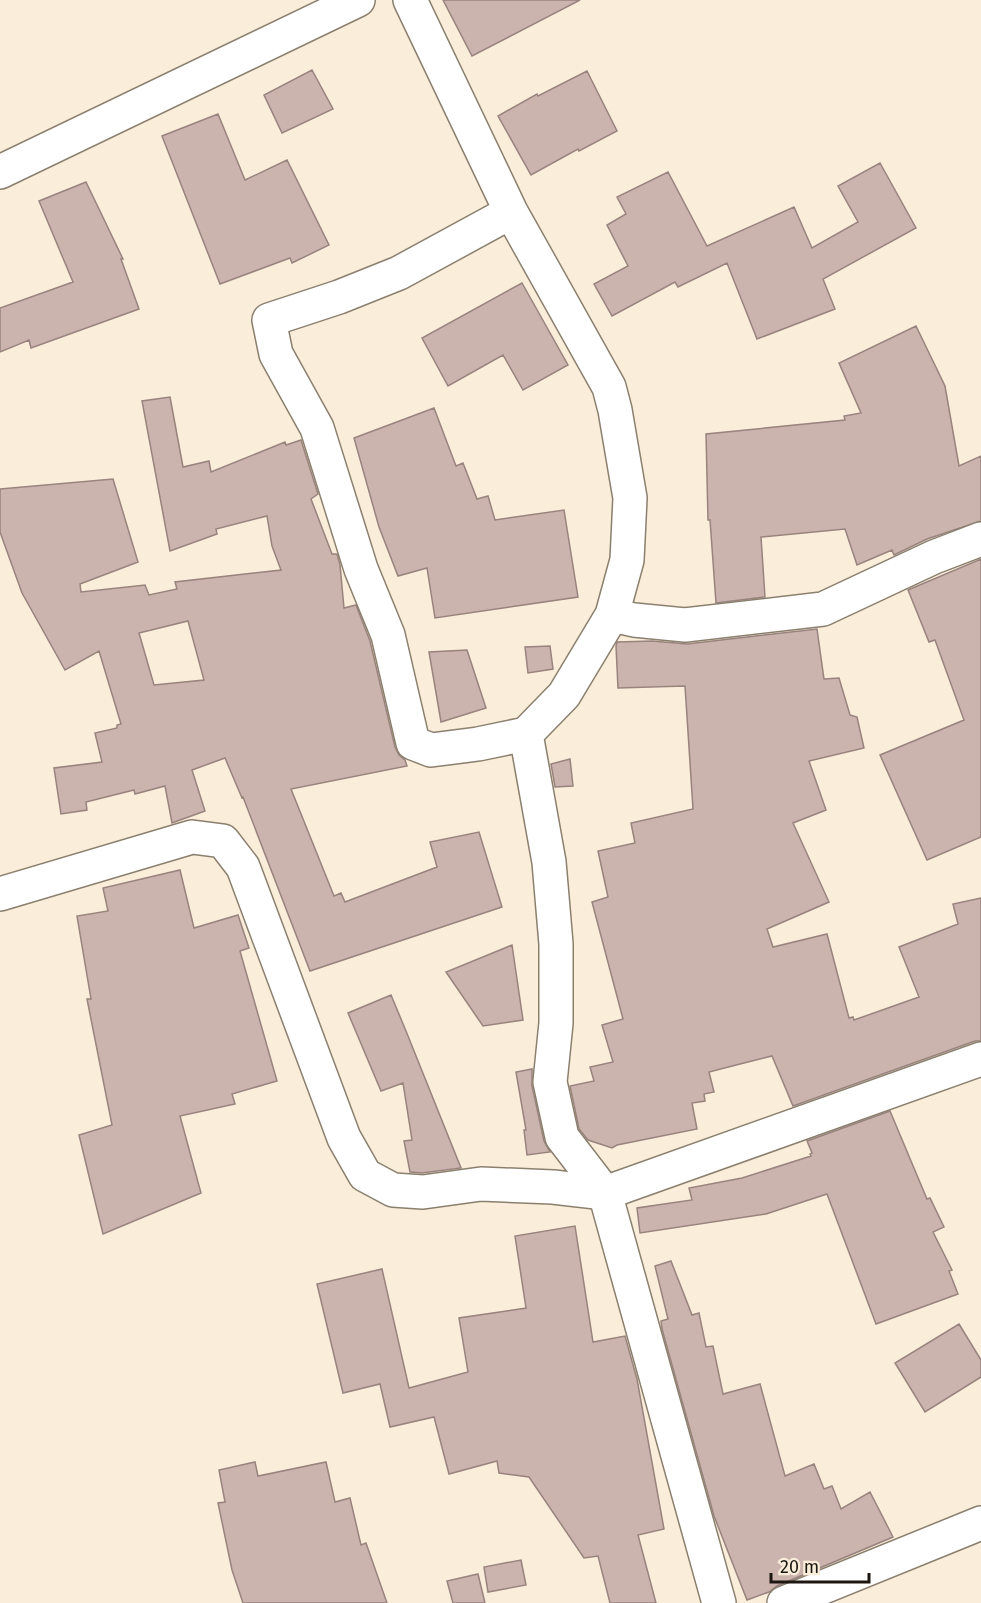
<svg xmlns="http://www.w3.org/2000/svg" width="981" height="1603" font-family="'Fira Sans',sans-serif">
<rect width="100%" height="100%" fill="#faedda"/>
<!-- building -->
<path fill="#cbb3ae" stroke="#99837e" stroke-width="1.5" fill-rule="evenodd" d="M443 0H580L472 56Z
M312 70 333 109 282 133 264 95Z
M587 71 617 131 579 151 578 149 531 175 498 116 537 94 538 96Z
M218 114 245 180 287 160 329 245 292 263 290 258 220 284 162 136Z
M880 163 916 228 823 279 835 309 757 339 727 263 678 287 675 282 612 316 594 284 628 266 607 225 626 214 617 197 668 172 707 246 794 207 812 248 858 222 838 186Z
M86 182 123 259H121L139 309 31 348 29 340 0 352V308L73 282 39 201Z
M522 283 568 365 523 390 503 355 448 386 422 338Z
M916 326 945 386 959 466 981 456V521L927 539 894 555 892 550 857 565 845 529 761 537 765 597 716 603 710 520H708L706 434 845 420 844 416 861 413 839 363Z
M170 397 183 467 209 461 211 472 285 442 286 445 301 440 318 494 311 499 332 554H337L340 565 344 608 356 605 370 641 395 747 399 755 405 760 407 766 291 789 334 896 341 893 345 902 437 867 430 842 479 832 502 907 310 971 243 797 242 798 225 758 192 770 205 811 172 823 165 786 135 794 134 790 86 802 87 810 61 814 54 768 102 762 95 733 117 728V725L121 724 99 651 65 670 22 593 0 532V489L113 479 138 562 80 584 81 592 145 585 149 595 177 589 175 582 281 570 272 546 267 516 216 529 217 534 170 551 142 401ZM188 621 204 680 154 685 139 633Z
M434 408 456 466 463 463 477 499 488 496 495 520 564 510 578 597 435 618 427 568 398 576 379 527 354 438Z
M981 559V837L927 860 880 755 964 720 935 640 929 642 908 590Z
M817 629 824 679 839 678 850 715 857 717 864 748 809 761 826 810 793 823 829 902 767 929 773 947 827 934 849 1018 853 1017 854 1020 919 997 899 947 958 924 953 904 981 898V1041H975L793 1106 772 1056 744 1063 709 1072 714 1092 704 1094 705 1101 692 1103 697 1129 617 1145 612 1148 588 1140 579 1129 570 1086 594 1081 590 1067 613 1062 602 1025 623 1019 592 902 608 897 598 851 635 843 631 823 693 809 685 686 618 688 616 646 617 642 652 641 687 644Z
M550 646 553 669 528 673 525 647Z
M467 650 486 708 441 722 429 652Z
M570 759 573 786 555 787 551 764Z
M180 870 194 928 238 915 249 948 240 951 277 1081 232 1094 235 1104 180 1116 201 1193 103 1234 79 1135 112 1125 87 999H91L77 916 108 911 103 888Z
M512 945 523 1020 483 1026 446 972Z
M391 995 406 1031 461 1168 422 1173 410 1172 404 1141 412 1140 403 1083 381 1091 348 1013Z
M532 1069V1086L544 1141 550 1152 527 1155 524 1130H526L516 1072Z
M890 1111 927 1199 930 1198 944 1227 933 1232 952 1270 949 1271 958 1294 876 1324 827 1194 766 1214 640 1233 637 1208 692 1200 689 1188 742 1178 811 1156 810 1154 812 1153 807 1141Z
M575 1226 593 1342 625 1336 637 1379 664 1529 638 1535 656 1603H610L598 1556 584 1558 529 1477 499 1473 497 1461 449 1474 434 1417 390 1427 380 1384 343 1393 317 1284 382 1269 409 1388 468 1372 459 1318 526 1308 515 1236Z
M671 1261 692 1315 699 1313 706 1347 713 1346 723 1394 760 1384 785 1476 814 1464 824 1489 832 1486 841 1509 870 1492 893 1537 777 1586 769 1592 747 1600 714 1516 662 1329 661 1321 668 1319 655 1266Z
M959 1324 981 1360V1377L925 1412 895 1363Z
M255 1462 258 1476 326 1462 335 1502 350 1498 361 1545 366 1543 387 1603H243L232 1570 218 1503 225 1502 219 1470Z
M521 1560 526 1585 488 1592 484 1567Z
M478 1574 485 1603H453L447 1581Z"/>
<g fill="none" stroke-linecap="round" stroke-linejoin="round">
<defs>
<path id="minor" d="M410 0 511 212 609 387 615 410 630 498 627 560 612 615 564 695 526 734 549 862 556 944V1023L550 1082 562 1137 605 1193 719 1603
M0 172 358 0
M511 212 399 273 339 297 269 320 276 354 317 428 361 569 388 635 413 743 431 750 478 744 526 734
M612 615 634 620 685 625 823 609 934 557 981 539
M0 894 192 837 223 841 243 867 344 1138 365 1175 393 1190 423 1192 481 1184 553 1187 605 1193 981 1059
M784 1603 981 1523"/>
</defs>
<!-- minor casing -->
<use href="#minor" stroke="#8b7f6e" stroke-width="36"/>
<!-- minor -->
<use href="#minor" stroke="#fff" stroke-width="33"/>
</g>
<!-- scale -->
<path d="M771 1573v9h98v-9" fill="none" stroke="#1c1711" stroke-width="3"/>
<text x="780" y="1573" font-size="18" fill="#1c1711" stroke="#faedda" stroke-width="4.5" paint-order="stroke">20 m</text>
</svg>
